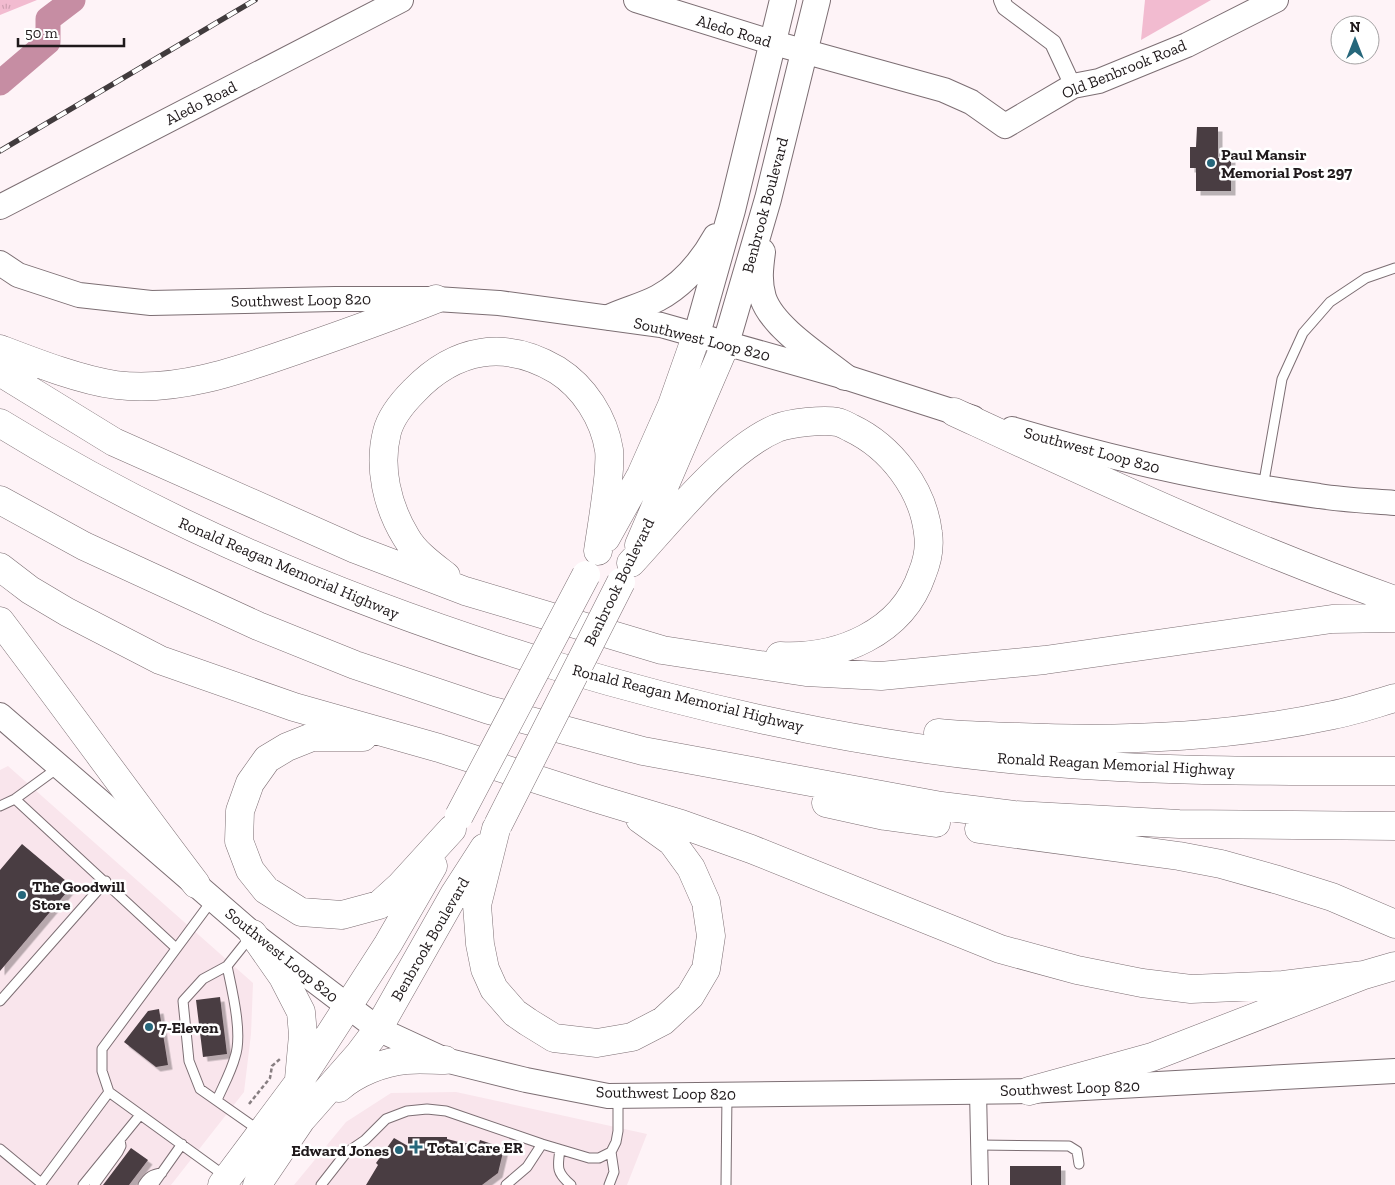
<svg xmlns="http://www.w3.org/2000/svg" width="1395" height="1185" font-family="'Zilla Slab',serif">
<defs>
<pattern id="grass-tufts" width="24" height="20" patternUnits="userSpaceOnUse" patternTransform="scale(1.25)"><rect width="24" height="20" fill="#f2bbd0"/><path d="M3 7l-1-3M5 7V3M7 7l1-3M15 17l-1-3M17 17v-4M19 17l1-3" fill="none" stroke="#cfa0b2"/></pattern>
<filter id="shadow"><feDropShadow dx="4.5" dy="4.5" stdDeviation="0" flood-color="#0004"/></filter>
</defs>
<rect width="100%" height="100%" fill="#fef3f7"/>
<!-- built -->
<path fill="#f9e5ec" d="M8 766 253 983 251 1034 244 1092 171 1185H0V770Z
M456 1092 647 1134 627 1185H294L346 1122 391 1093Z"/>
<!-- grass -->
<path fill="url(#grass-tufts)" d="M0 0H37L0 15Z"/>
<!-- park -->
<path fill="#f2bbd0" d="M1145 0H1211L1141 40Z"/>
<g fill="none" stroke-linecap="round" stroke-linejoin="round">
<!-- river -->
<path stroke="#c68da3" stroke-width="25" d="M0 83 48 42V19L73 0"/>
</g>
<!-- building -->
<path fill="#4a3d42" filter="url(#shadow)" d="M1197 127H1218V158H1231V191H1196V168H1190V147H1196Z
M22 844 72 886 0 971V870Z
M220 997 227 1054 203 1057 196 1000Z
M159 1009 168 1065 156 1067 124 1042 148 1011Z
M408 1137H447V1139L463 1143H479L480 1140 504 1148 498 1173 482 1185H366L378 1165 376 1163 394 1138 408 1146Z
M131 1148 148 1160 129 1185H103Z
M1010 1166H1061V1185H1010Z"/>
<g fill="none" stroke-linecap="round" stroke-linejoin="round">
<defs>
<path id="lane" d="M1263 487 1282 379 1303 333 1330 302 1366 278 1395 268
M15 799 176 948
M0 806 15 799 59 767
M251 936 227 966 203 979 183 1001 189 1061 200 1089 260 1131
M0 1001 106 881
M109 1092 225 1176
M217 1100C223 1086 231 1072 235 1057 243 1034 232 990 227 966
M979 1145 1069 1146 1077 1151 1079 1164
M0 1149 41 1183
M560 1150C557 1168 557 1173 571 1185
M40 1185 109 1092 102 1071V1049L213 899
M83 1185 140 1115
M94 1185 118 1152 121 1146 120 1140
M143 1185C148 1177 152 1174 162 1173
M153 1185 182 1144
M321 1185 346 1153 365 1140 386 1119 407 1111 427 1109 446 1111 542 1144 589 1158H599L611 1152 616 1142 618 1131V1097
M506 1185 527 1167 542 1144
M609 1185 614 1172 611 1152
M726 1185 727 1094"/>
<path id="street" d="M1002 0 1005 7 1053 43 1073 86
M978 1091 980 1185"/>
<path id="secondary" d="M636 0 774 43 944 90 971 102 1005 126 1073 86 1099 81 1187 45 1276 0
M0 207 401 0
M0 263 18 275 79 295 151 303 335 299H436L499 303 661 325 845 377 973 418
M1012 429C1113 459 1215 482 1319 496 1344 500 1370 501 1395 503
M0 715 253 934 378 1029 445 1060 526 1080 608 1096 1029 1091 1395 1071"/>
<path id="primary" d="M762 252C760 267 758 282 763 298 773 328 820 357 845 377
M611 317C626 310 643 306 658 298 684 284 702 262 716 237
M697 334 732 210 783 0
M726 343 768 199 817 0"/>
<path id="highway" d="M0 349C34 362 80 380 116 385 179 393 242 369 300 349 346 333 391 317 436 299
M0 372 114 442 355 549 465 591 662 650 806 672 881 676 1045 660 1332 619 1395 618
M954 412C1099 479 1244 547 1395 600
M0 423C173 530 362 607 556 666 700 709 849 743 1000 758 1131 772 1263 771 1395 771
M0 500 84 546 258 626 355 665 489 710 643 751 941 806 1014 815 1179 824 1395 826
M606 538 641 475 672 405 697 334
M639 545 726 343
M631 563C670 521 725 450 777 428 790 423 824 419 837 422 842 423 847 426 851 428 891 447 923 489 928 533 930 546 927 562 922 574 902 633 839 659 780 656
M0 567 30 590 67 612 160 660 294 707 439 748 598 799 681 824 751 849 1000 949 1077 970 1142 983 1191 989 1283 985 1364 975
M446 576C432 565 415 553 406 537 387 506 378 467 387 432 391 416 403 402 414 391 455 348 505 339 557 370 584 387 604 418 609 450 610 456 609 463 609 469 607 496 602 524 598 551
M0 621C66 708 130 797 196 884
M938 733C965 736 991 736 1018 737 1123 742 1230 737 1333 715 1354 711 1374 704 1395 698
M363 737H312L287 747 267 759 250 783 240 811 239 841 250 870 266 890 301 912 342 915 379 905 400 886 452 829
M826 803 885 816 936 823
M496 829 477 905 480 944 485 969 494 989 515 1013 528 1022 554 1038 597 1043 632 1037 663 1021 690 996 706 969 711 936 706 902 691 868 672 842 640 819
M979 829 1179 856 1221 864 1278 880 1332 897 1395 924
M253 934 283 977 301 1012 303 1035 299 1079
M339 1088C356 1073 383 1062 406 1060 419 1059 433 1060 445 1060
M1029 1091 1152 1057 1364 975 1395 966
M222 1185 299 1082 388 944 433 866
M257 1185 301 1120 360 1053 378 1029 455 893 484 848"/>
</defs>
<!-- lane casing -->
<use href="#lane" stroke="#7c6e73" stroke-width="11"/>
<!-- street casing -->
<use href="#street" stroke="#7c6e73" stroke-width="18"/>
<!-- secondary casing -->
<use href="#secondary" stroke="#7c6e73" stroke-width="26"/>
<!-- primary casing -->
<use href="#primary" stroke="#7c6e73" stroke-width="28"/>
<!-- highway casing -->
<use href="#highway" stroke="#7c6e73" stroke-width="29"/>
<!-- path -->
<path stroke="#877e81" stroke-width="2.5" stroke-dasharray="4 2.5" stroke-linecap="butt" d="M249 1104 270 1078 272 1066 280 1059"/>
<!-- lane -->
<use href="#lane" stroke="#fff" stroke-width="9"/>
<!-- street -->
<use href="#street" stroke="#fff" stroke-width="16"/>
<!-- secondary -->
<use href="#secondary" stroke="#fff" stroke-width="24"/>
<!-- primary -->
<use href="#primary" stroke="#fff" stroke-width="26"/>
<!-- highway -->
<use href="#highway" stroke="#fff" stroke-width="28"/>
<defs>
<path id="rail" d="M0 151 255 0"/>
</defs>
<!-- rail casing -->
<use href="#rail" stroke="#413b3d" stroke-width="5.5"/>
<!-- rail -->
<use href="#rail" stroke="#fff" stroke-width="4" stroke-dasharray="11" stroke-linecap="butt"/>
<defs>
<path id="highway-bridge" d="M459 816 586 575
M498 825 621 582"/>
</defs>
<!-- highway-bridge casing -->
<use href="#highway-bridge" stroke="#7c6e73" stroke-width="29" stroke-linecap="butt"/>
<!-- highway-bridge -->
<use href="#highway-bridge" stroke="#fff" stroke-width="28"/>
</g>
<!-- markers -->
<g fill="#26677b" stroke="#fff" stroke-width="2">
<circle cx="1211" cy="163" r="5"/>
<circle cx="22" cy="895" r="5"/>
<circle cx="149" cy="1027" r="5"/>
<path d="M413.5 1139.5h5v5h5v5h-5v5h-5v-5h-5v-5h5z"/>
<circle cx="399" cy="1150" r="5"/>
</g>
<g text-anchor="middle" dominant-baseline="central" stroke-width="5" stroke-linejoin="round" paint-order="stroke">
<!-- street labels -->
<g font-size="16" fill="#1f191b" stroke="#fff">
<text transform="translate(734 31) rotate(17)">Aledo Road</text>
<text transform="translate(1124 69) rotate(-22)">Old Benbrook Road</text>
<text transform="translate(201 103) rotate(-27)">Aledo Road</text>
<text transform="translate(765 205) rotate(-75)">Benbrook Boulevard</text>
<text transform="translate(301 300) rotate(-1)">Southwest Loop 820</text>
<text transform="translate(702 339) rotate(14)">Southwest Loop 820</text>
<text transform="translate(1092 450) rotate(15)">Southwest Loop 820</text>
<text transform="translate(289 568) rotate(23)">Ronald Reagan Memorial Highway</text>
<text transform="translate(619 582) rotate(-64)">Benbrook Boulevard</text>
<text transform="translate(688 698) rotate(14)">Ronald Reagan Memorial Highway</text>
<text transform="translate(1116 764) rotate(3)">Ronald Reagan Memorial Highway</text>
<text transform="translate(430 939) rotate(-60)">Benbrook Boulevard</text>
<text transform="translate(282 955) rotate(39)">Southwest Loop 820</text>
<text transform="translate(1070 1088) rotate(-2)">Southwest Loop 820</text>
<text transform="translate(666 1093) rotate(1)">Southwest Loop 820</text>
</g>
<!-- poi labels -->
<g font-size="16" font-weight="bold" fill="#1f191b" stroke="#fff" text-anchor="start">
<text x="1221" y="154">Paul Mansir<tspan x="1221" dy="18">Memorial Post 297</tspan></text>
<text x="32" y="886">The Goodwill<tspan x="32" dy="18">Store</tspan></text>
<text x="159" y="1027">7-Eleven</text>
<text x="427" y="1147">Total Care ER</text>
<text x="389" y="1150" text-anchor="end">Edward Jones</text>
</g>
</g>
<!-- north arrow -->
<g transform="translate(1355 40)"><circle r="24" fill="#ffffff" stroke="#a5a3a4"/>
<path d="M0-4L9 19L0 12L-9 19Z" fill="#26677b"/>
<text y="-8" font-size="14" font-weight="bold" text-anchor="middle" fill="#1f191b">N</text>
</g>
<!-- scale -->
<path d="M18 38v8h106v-8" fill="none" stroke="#1f191b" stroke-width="2.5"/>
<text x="25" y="38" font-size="15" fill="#1f191b" stroke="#ffffff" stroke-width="4" paint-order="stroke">50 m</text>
</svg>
